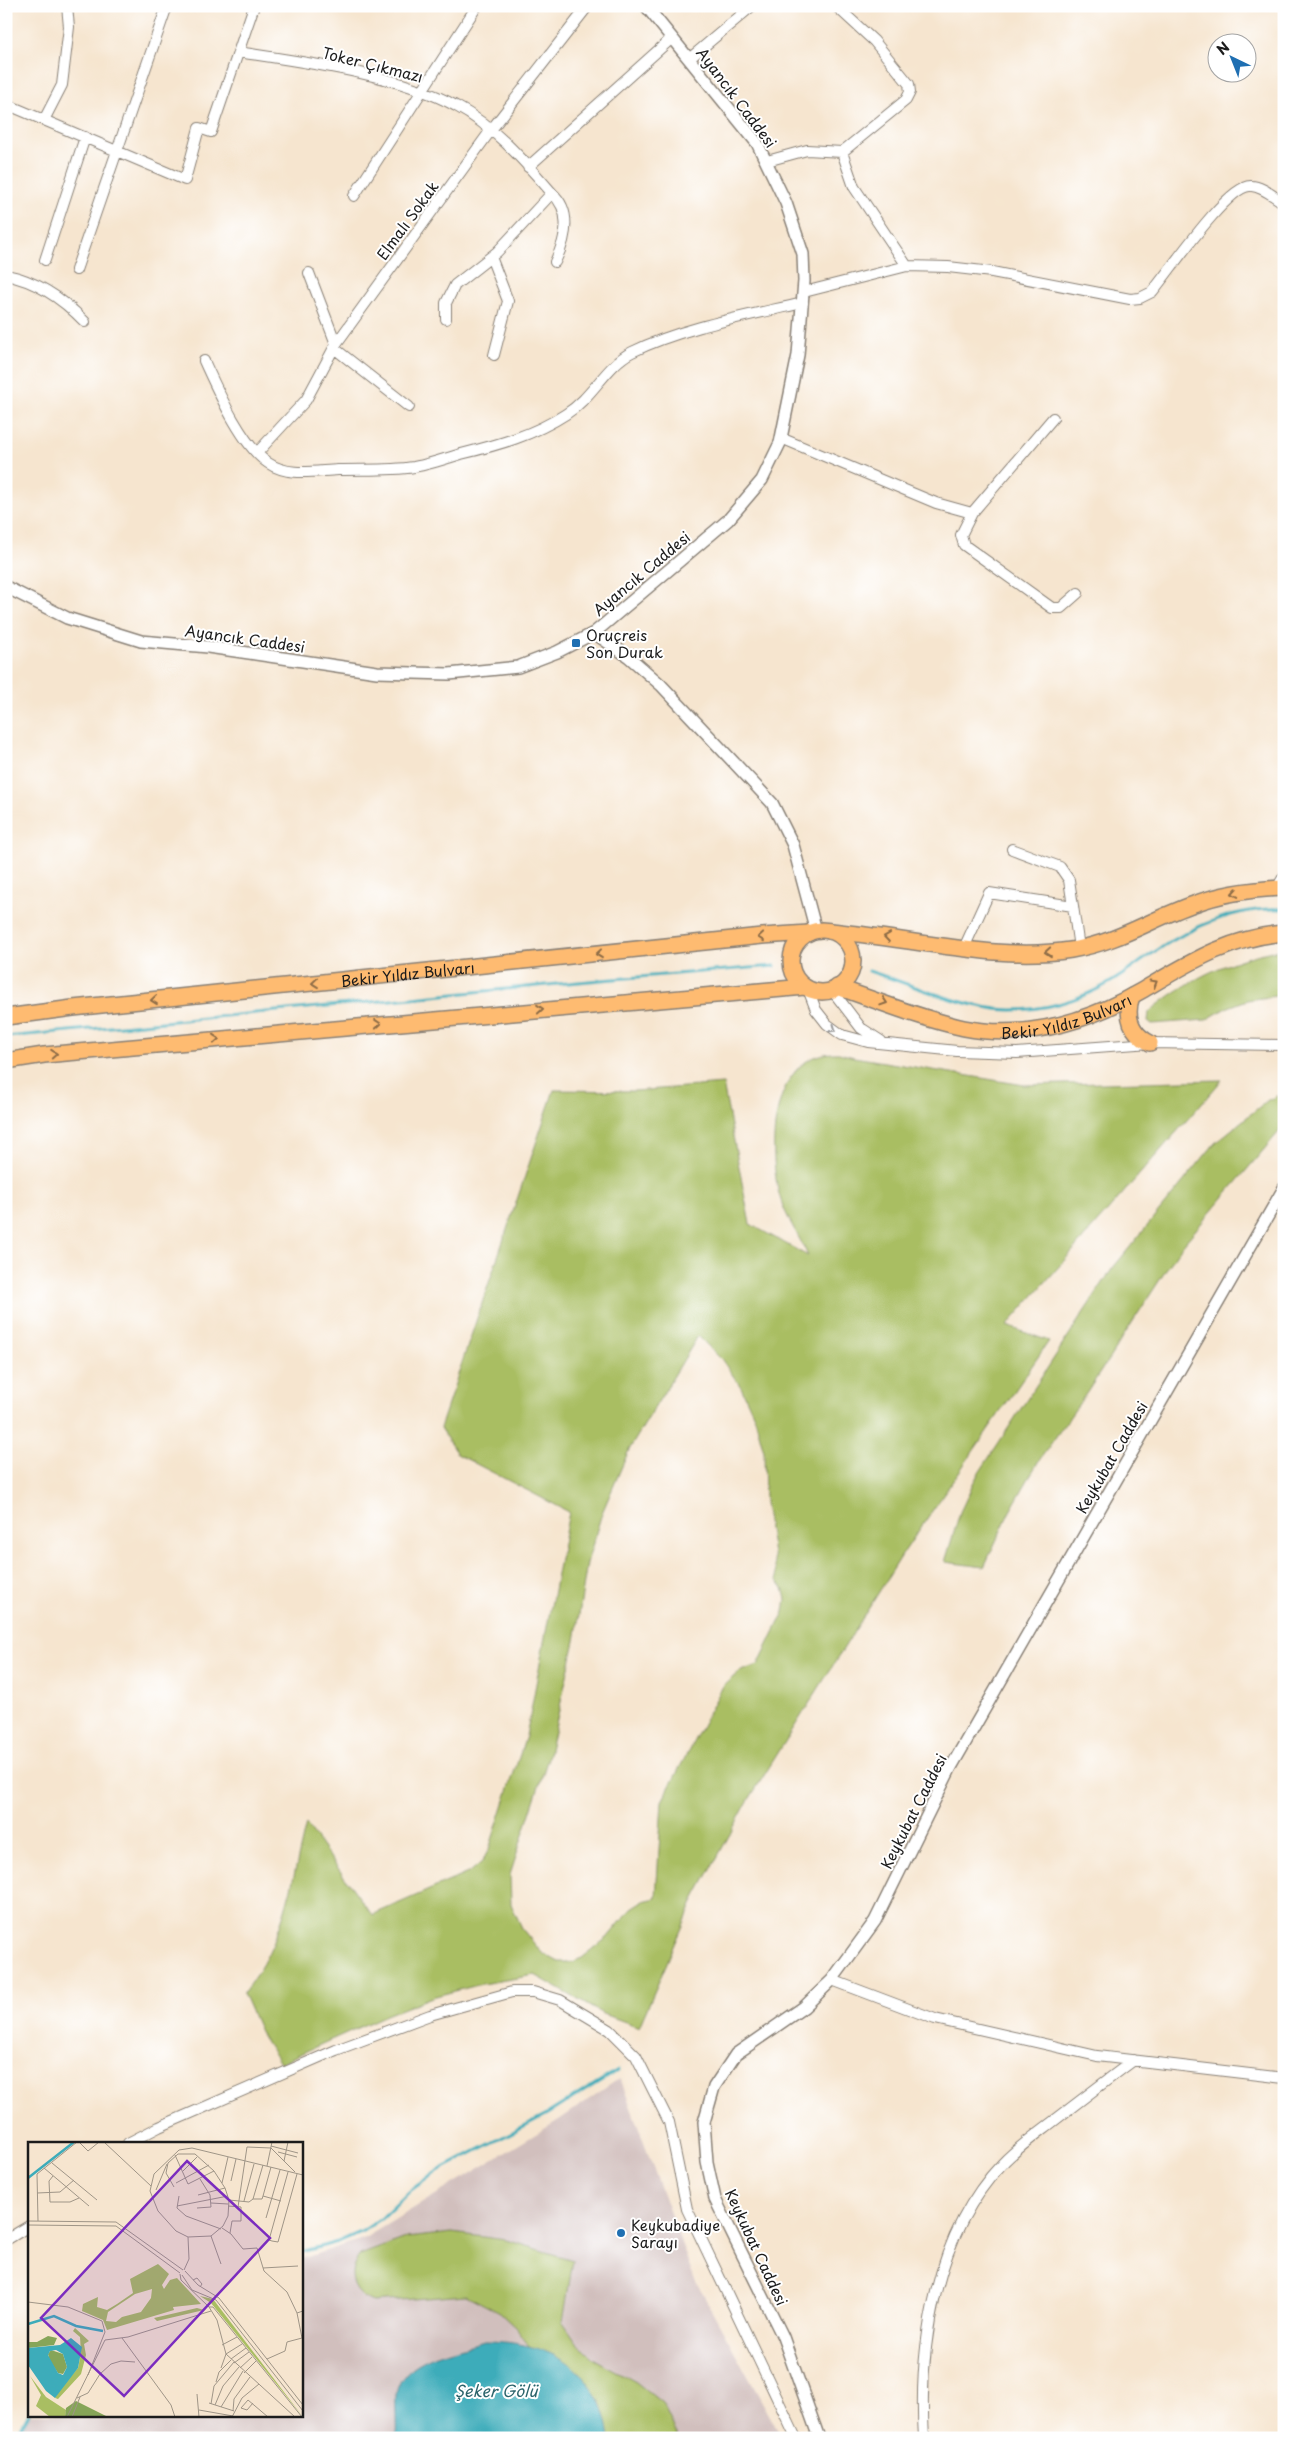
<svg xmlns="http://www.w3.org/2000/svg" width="1290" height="2444" font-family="'Playpen Sans',sans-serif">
<rect width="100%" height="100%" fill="#fff"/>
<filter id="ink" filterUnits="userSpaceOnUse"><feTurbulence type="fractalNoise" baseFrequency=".02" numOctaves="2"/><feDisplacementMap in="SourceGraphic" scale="10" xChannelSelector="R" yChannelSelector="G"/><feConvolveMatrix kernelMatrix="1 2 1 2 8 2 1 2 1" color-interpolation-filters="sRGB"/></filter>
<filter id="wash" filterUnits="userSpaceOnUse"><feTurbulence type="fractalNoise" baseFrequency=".0096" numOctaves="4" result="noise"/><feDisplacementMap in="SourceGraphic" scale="20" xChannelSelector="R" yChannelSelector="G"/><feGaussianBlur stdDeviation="1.12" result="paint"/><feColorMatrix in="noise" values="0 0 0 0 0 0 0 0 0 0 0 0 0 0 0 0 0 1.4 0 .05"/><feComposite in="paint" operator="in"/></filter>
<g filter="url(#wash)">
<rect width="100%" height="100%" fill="#f6e5cf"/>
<!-- industrial -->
<path fill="#d1bfbd" d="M620 2078 694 2278 782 2438H18L29 2414 301 2415V2259L363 2239 559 2120Z"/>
<!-- green -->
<path fill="#a9be62" stroke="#626d3f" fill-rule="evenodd" d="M1277 950H1284V995L1247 1000 1226 1008 1206 1020 1152 1024 1148 1021 1149 1012C1187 980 1228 960 1277 950Z
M839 1053 854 1057 1024 1085 1222 1080 1007 1326 1049 1341 904 1552 748 1801 695 1898 639 2027 601 2013 535 1975 482 1984 432 1997 386 2015 280 2063 262 2036 243 1993C284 1942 291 1885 306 1824L372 1915 470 1872 482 1862 489 1849 526 1736 569 1512 457 1454 440 1428 554 1090 634 1091 723 1084 750 1224 808 1256C799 1235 785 1217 779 1194 767 1147 771 1050 839 1053ZM698 1336 722 1360 741 1387 755 1418 764 1451 765 1503 777 1580 783 1588 786 1599 784 1612 758 1665 739 1672 723 1686 662 1801 656 1898 643 1901 632 1908 608 1937 582 1958 572 1962H559L542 1953 523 1930 511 1904 510 1875 548 1758 575 1641 587 1563 602 1513 629 1450Z
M1277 1096 1284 1098V1126L1181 1247 1088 1391 1038 1462 1009 1513 984 1567 945 1562 960 1512 977 1476 1112 1269 1215 1143 1268 1100Z
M452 2233 506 2240 573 2260 563 2322 576 2341 593 2358 636 2382 662 2403 679 2438H610L601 2402 581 2374 554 2355 529 2346 516 2328 500 2313 466 2295 373 2302C352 2295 345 2272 360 2255L406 2238Z"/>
<!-- water -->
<path fill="#3dacba" stroke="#2c646b" d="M484 2341C549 2341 602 2369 610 2438H396C397 2424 395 2409 396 2395 401 2357 454 2351 484 2341Z"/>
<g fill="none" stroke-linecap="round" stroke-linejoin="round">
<!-- stream -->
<path stroke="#3dacba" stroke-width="3" d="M869 971C910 984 969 1010 1011 1010 1046 1010 1079 1000 1109 983 1125 974 1138 963 1153 953 1191 927 1237 906 1284 909
M6 1037 589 981 775 966
M301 2252 338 2242 361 2232 382 2218 411 2190 438 2171 547 2114 618 2070
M15 2438 29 2413"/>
</g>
</g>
<g filter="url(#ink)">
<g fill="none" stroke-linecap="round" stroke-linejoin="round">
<defs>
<path id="minor" d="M836 6 874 41 909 84 910 92 906 100 842 152 854 187 907 266
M238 52C303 62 399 74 456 106 494 126 524 161 552 193L497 252 455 285 446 303V319
M689 59 752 6
M6 104 185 180 199 128 211 132 254 6
M44 120 62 85 69 27 67 6
M767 161 807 150 842 152
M528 167 672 38
M552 193C573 212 566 239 555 262
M354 196 477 6
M491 257 508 301 494 355
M45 260 85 137
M76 270 167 6
M309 273 336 344
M6 275C37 281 63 299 85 322
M804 292 907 266 948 267 992 272 1130 299 1140 298 1152 292C1169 272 1227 186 1250 186 1261 185 1274 197 1284 203
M334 348 409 407
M204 361C217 389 242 446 268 463 289 477 314 471 338 470 362 469 389 471 414 467 430 464 445 459 461 454 498 445 534 435 566 414 593 397 606 365 632 352 683 327 747 316 803 303
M1053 418 972 513 961 535 964 545 1052 608H1061L1078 593
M781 438 936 503 972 513
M257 453 306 400 336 344 491 130 588 6
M1012 849 1060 867 1069 880 1073 906
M1277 888 1284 876
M964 948 989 893 1073 906 1079 948
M808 989 816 1010 827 1024 842 1035 868 1042 957 1051 1017 1053 1150 1043 1284 1045
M832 990 861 1028 881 1041
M832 1980 935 2019 1097 2056 1284 2078
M128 2143 159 2127 336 2050 430 2015 512 1992H533L560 2000 610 2030 636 2056 669 2122 687 2209 796 2438
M6 2240 29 2226
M924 2438C918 2345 936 2233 1002 2164 1018 2147 1037 2134 1055 2120 1081 2100 1107 2080 1134 2060"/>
<path id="tertiary" d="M6 587 67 618 141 641 208 647 377 672 449 674 518 667 557 652 594 633 728 520 762 480 780 443 798 355 804 281 803 254 786 203 757 143 646 6
M594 633 629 657 661 685 772 803 793 845 816 931
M819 2438 783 2337 715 2199 707 2162 704 2122 714 2087 736 2054 804 2007 832 1980 875 1921 950 1769 1284 1188"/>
<g id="primary">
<circle cx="822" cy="961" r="31"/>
<path d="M829 931C907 937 994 962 1071 950 1119 942 1151 919 1194 904 1223 893 1253 889 1284 888"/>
<path id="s1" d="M837 987C878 1001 922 1019 964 1028 1026 1040 1087 1022 1141 991 1189 963 1227 938 1284 933"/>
<path d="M1132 996C1125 1016 1131 1033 1150 1043"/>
<path id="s2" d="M6 1017 73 1008 762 936 809 933"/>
<path d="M6 1061 44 1055 805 987"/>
</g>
</defs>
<!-- minor casing -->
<use href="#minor" stroke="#898076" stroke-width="12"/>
<!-- tertiary casing -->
<use href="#tertiary" stroke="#898076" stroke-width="14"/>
<!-- primary casing -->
<use href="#primary" stroke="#898076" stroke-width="18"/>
<!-- minor -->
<use href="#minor" stroke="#fff" stroke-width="10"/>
<!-- tertiary -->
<use href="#tertiary" stroke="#fff" stroke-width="11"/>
<!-- primary -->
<use href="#primary" stroke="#febb71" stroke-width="15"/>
</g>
<!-- one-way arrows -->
<defs><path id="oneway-chevron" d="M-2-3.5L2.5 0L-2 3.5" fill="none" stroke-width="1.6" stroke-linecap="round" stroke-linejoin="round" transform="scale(1.25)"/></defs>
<g stroke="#8d6c46">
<use href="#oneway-chevron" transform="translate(1235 893) rotate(170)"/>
<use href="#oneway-chevron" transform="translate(761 937) rotate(175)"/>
<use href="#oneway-chevron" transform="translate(887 937) rotate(-172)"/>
<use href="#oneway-chevron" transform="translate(1048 952) rotate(175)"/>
<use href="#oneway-chevron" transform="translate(599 954) rotate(174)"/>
<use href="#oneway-chevron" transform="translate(315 983) rotate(174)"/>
<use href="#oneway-chevron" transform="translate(1154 983) rotate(-31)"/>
<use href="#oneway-chevron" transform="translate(154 1000) rotate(174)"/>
<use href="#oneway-chevron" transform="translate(884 1002) rotate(18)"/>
<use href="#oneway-chevron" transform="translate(540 1009) rotate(-5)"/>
<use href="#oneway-chevron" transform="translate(378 1024) rotate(-5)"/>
<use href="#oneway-chevron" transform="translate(216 1039) rotate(-5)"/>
<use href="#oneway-chevron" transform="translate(54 1054) rotate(-4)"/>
</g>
<use stroke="#999" href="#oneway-chevron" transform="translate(833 1029) rotate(35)"/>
</g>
<!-- markers -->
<g fill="#1f6fb2" stroke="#fff" stroke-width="2">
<rect x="571" y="638" width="10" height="10" rx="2.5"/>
<circle cx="621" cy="2233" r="5"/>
</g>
<g text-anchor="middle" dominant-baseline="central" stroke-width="4" stroke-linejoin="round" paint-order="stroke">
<!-- street labels -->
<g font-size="15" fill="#1c1c1c" stroke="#fff">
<text transform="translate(373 64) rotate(14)">Toker Çıkmazı</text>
<text transform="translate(737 97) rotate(53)">Ayancık Caddesi</text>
<text transform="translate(407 220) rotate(-54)">Elmalı Sokak</text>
<text transform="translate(641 573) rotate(-40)">Ayancık Caddesi</text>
<text transform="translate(245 638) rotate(8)">Ayancık Caddesi</text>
<text stroke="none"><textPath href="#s2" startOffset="404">Bekir Yıldız Bulvarı</textPath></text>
<text stroke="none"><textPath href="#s1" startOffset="238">Bekir Yıldız Bulvarı</textPath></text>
<text transform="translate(1111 1457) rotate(-60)">Keykubat Caddesi</text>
<text transform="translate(913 1811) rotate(-63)">Keykubat Caddesi</text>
<text transform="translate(757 2247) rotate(65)">Keykubat Caddesi</text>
</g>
<!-- poi labels -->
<g font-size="15" fill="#1c1c1c" stroke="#fff" text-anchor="start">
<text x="586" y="634">Oruçreis<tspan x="586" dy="17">Son Durak</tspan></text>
<text x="631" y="2224">Keykubadiye<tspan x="631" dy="17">Sarayı</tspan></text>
</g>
<!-- water labels -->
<g font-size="16" font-style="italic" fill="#2c646b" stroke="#fff">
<text x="496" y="2390">Şeker Gölü</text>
</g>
</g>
<!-- overview -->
<g transform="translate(28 2142)">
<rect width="275" height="275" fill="#f6e5cf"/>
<path d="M130 122 141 132 134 143 136 147 142 138 149 136 173 162 145 165 146 168 79 188 75 178 54 169 55 162 70 155 69 165 79 168 89 162 105 151 102 137ZM124 147 123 156 113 170 94 175 88 180 78 179 80 170 107 152ZM172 154 185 157 275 275 183 161ZM169 166 176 168 129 179 126 176ZM47 186 61 199 56 202 58 213 53 232 30 257 27 256 32 247 50 226 53 211 52 195 45 189ZM2 234 18 255 38 268 37 275H22L8 264 13 253Z" fill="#a9be62" fill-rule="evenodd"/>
<path d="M20 194 29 196 26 203 0 206V200H9ZM23 208 35 212 39 225 35 232 30 231 22 219 20 212ZM48 259 80 275H37L38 266Z" fill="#86a558"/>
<path d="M43 196 54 205 50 226 27 256 18 249 0 223V206L32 203ZM28 208 35 212 39 225 35 233 30 231 20 213 22 209Z" fill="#3dacba" fill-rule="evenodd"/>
<path fill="none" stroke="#3dacba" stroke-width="2.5" d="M0 36 46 0M0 182 26 174 48 184 75 189"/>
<path fill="none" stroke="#9f9587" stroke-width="1" d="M51 0 60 9 71 0M76 0 123 44M243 4 270 11M250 10 269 15M167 12 186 29 197 46 201 58 200 74 195 84 183 94 160 95 148 89 130 69 122 49 126 32 151 8 164 6 275 33M147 13 160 42 186 29M256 19 260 0M24 21 69 58M239 24 244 0M16 26 61 64M155 29 169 15M260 30 241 98 244 99 250 100 269 32M25 34 21 39 22 60H42L51 56M203 39 208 17M148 41 181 23M194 41 200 15M146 45 138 31 140 21 150 12H167M128 48 139 22M9 51 32 50 46 38M170 53 197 46M151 54 149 66 158 74 193 87M235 54 243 25M225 57H234L235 54 253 59M201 58 221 60 225 57 235 23M216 59 226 22M183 61 200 62M149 64 200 54M200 64 213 65V79H204L202 91M210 65 219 5 243 6 267 30M169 66 183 65 182 53 172 37M238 76 252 28M0 79 88 80 155 128M10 79 9 32 49 0M0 83 88 84 152 131M194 86 203 92 215 107 229 106 236 129 259 150 269 171M183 94 193 122M235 126 270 124M156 128 161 117 160 95M157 129 170 143 191 156 275 263M152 132 153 138 181 165 189 178 198 212 267 275M154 133 164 148 188 158 275 269M165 138 169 136 174 142 172 145M0 160 40 165 74 179 77 190 60 233M181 165H185L274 275M94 196 143 263 147 275M194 203 209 195M203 217 218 206M239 217 257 209 259 200 274 196 269 171 275 169M206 221 221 210M193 226 198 212 214 202M212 226 224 215M216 231 228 219M188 240 191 230 203 218M169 252 171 275M49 256 60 251 72 232 83 222 93 219 107 220M181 261 206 269M183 262 186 244 206 220M187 263 195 244 211 225M193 265 215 229M213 266 220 258 240 275M213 266 219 268 225 261M171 268 205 274M205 269 206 257 222 235M39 275 77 198 100 195 183 169M44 275 52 255M204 275 214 256 231 242"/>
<path fill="#7b2cbf" fill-opacity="0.15" stroke="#7b2cbf" stroke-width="2.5" d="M159 19 242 96 96 254 13 176Z"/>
<rect width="275" height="275" fill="none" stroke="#1c1c1c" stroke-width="2.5"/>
</g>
<!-- margin -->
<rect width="1290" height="2444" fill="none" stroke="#fff" stroke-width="25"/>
<!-- north arrow -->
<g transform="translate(1232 58) rotate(317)"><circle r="24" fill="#ffffff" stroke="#a4a4a4"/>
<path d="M0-4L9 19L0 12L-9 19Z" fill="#1f6fb2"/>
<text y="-8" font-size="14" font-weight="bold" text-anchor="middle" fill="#1c1c1c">N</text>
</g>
</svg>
